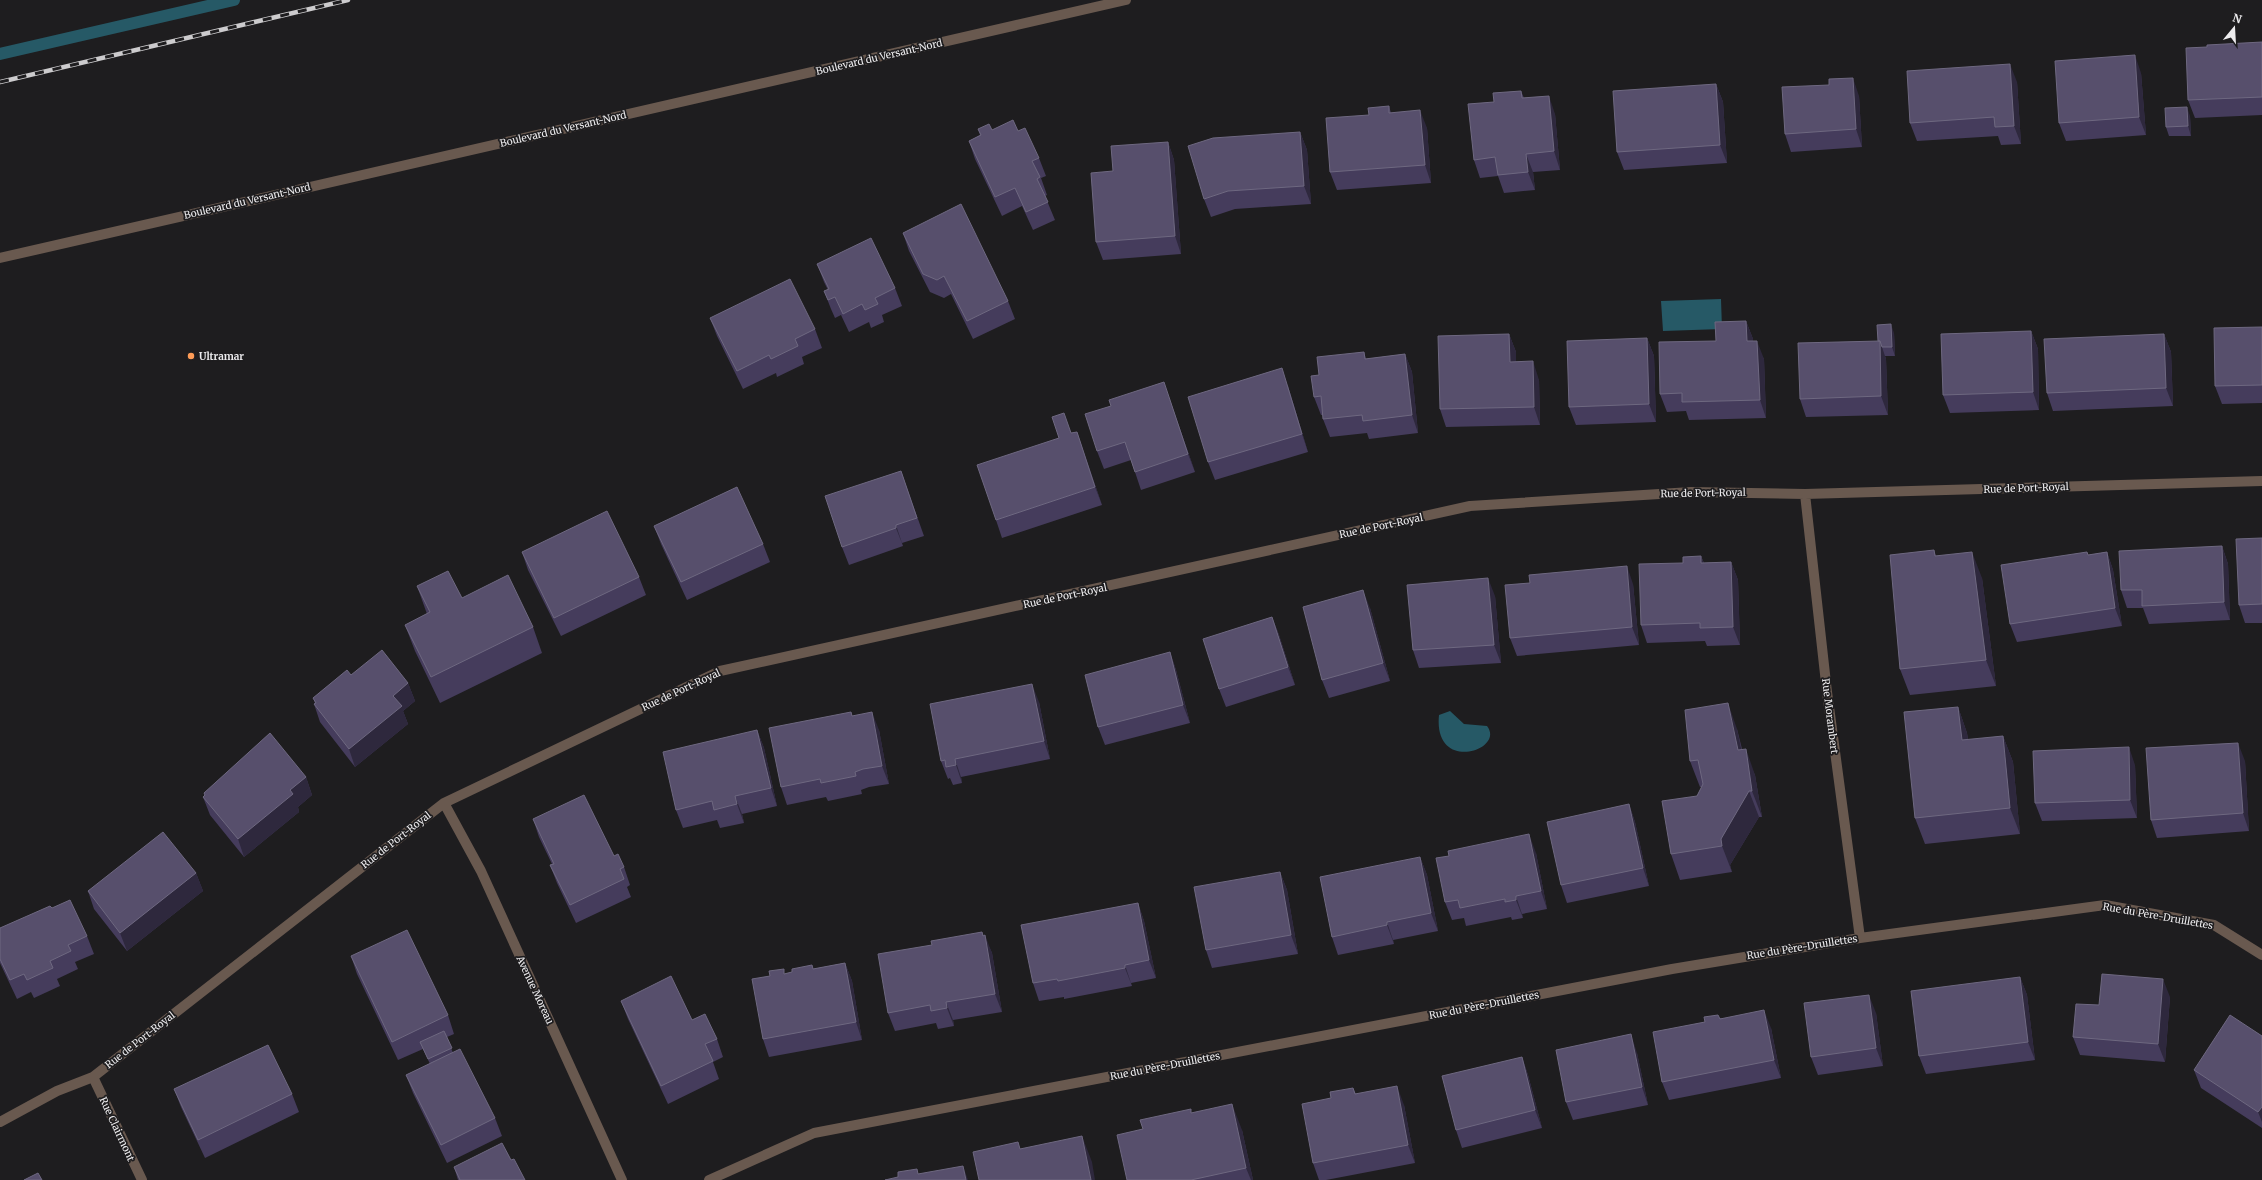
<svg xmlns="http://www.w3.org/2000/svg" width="2262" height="1180" font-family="Merriweather,serif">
<rect width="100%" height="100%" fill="#1e1d1f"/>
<!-- water -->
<path fill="#265966" d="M1721 299 1722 329 1663 331 1661 301Z
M1450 711 1464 724 1487 726C1506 750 1433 774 1439 715Z"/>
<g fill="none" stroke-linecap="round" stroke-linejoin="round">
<!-- stream -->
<path stroke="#265966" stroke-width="12" d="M0 54 234 0"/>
<!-- minor -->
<path stroke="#69594f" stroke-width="10" d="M1805 494 1827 692 1860 938
M444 803 481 871 622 1180
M93 1077 142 1180
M0 1122 57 1091 93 1077 444 803 720 671 1470 506 1691 492 1805 494 2262 481
M709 1180 814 1133 1672 969 1860 938 2105 905 2214 925 2262 955"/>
<!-- tertiary -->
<path stroke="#69594f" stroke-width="10" d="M0 258 1126 0"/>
<defs>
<path id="rail" d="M0 82 348 0"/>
</defs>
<!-- rail casing -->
<use href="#rail" stroke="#cccbcd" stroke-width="4.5"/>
<!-- rail -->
<use href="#rail" stroke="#1e1d1f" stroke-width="3" stroke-dasharray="9" stroke-linecap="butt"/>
</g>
<!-- wall -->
<path fill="#453c5c" d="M2262 42V115L2195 118 2188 100 2207 47Z
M2141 73 2146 135 2066 141 2059 123Z
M2017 82 2021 144 2001 145 1998 136 1917 141 1910 123Z
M1716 84 1723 102 1727 163 1624 170 1617 152Z
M1829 85 1859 96 1862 147 1791 152 1785 134Z
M1521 91 1524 98 1555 114 1560 170 1533 172 1535 190 1504 193 1498 176 1480 178 1474 160 1494 102Z
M1389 106 1391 113 1427 128 1431 183 1337 190 1330 172 1369 115Z
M2190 116 2191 136H2169L2166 127Z
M978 129 992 130 1018 131 1039 158 1046 176 1041 178 1047 195 1045 196 1055 220 1033 230 1022 206 1002 216 975 159 969 141 980 135Z
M1300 132 1307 150 1311 204 1235 209 1211 217 1204 199Z
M1168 142 1174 160 1181 254 1103 260 1096 242 1113 171Z
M903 233 1008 301 1015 319 973 339 951 294 944 298 930 292 909 251Z
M817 264 895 288 902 306 882 315 884 322 871 328 869 322 849 332 841 315 835 318 831 309 824 291 828 290 824 282Z
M710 318 815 329 822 348 802 357 804 364 777 377 776 373 743 389 717 336Z
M1746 321 1753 339V341L1764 359 1766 418 1689 420 1686 411 1667 412 1660 394 1716 341Z
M2262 327V403L2222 404 2215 386Z
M2031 331 2038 349 2039 410 1950 413 1943 395Z
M1894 333 1895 356H1885L1886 359 1888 415 1806 417 1800 399Z
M1509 334 1516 352V362L1539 380 1540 425 1446 427 1440 409Z
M2164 334 2171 352 2173 406 2053 411 2047 393Z
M1647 338 1654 356 1656 422 1576 425 1569 407Z
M1364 352 1366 359 1405 354 1412 372 1418 433 1369 439 1367 433 1330 437 1323 419V415H1321L1314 397 1319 375Z
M1288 386 1308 452 1215 480 1208 462Z
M1170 400 1195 472 1141 490 1131 460 1104 469 1097 451Z
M1077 432 1102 505 1002 538 996 520 1072 433Z
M901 471 924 536 902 543 903 546 849 565 842 547Z
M654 526 763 544 770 562 687 600 661 544Z
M2262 538V623H2245L2239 605Z
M2222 546 2228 564 2230 620 2149 624 2143 608H2127L2121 590Z
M1934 550 1936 556 1982 578 1996 686 1910 695 1900 669Z
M522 552 639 577 646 595 561 636 528 570Z
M2107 552 2113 570 2122 626 2017 642 2010 624 2088 555Z
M1701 556 1704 563 1731 562 1738 580 1740 645 1707 646 1705 641 1647 643 1641 625 1683 563Z
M1633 584 1639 645 1517 656 1510 638Z
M417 586 462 598 533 627 542 653 440 703 415 651 405 625 427 614Z
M1495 596 1501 663 1419 668 1413 650Z
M1370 608 1390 681 1329 698 1322 680Z
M1272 617 1279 635 1295 685 1226 707 1219 689Z
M1170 652 1176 670 1190 723 1105 745 1098 727Z
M351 675 408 683 415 701 403 711 408 724 355 767 320 722 314 704 315 703 313 698Z
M1039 702 1050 759 961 777 962 783 953 785 950 778 948 779 941 761Z
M1958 707 1967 733 1968 740 2003 736 2013 762 2020 834 1925 844 1915 818Z
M851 712 852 716 879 730 889 784 869 787 861 790 862 794 828 801 826 797 787 805 781 787Z
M1737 729 1742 749 1755 775 1762 817H1759L1730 865 1732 872 1680 880 1671 854 1697 796 1702 787H1700L1690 761Z
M757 730 764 748 777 806 742 814 744 823 720 828 717 820 683 828 676 810Z
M2245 761 2249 831 2157 838 2151 820Z
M2135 765 2137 818 2042 821 2035 803Z
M306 777 312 795 298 807 299 812 244 857 210 815 203 797 205 796 204 793Z
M1629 804 1635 822 1649 886 1567 903 1561 885Z
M533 819 614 856 624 867 630 885 627 887 631 897 576 923 557 883 550 865 552 864 539 837Z
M1536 853 1547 909 1522 914 1523 918 1512 920 1511 917 1466 926 1464 918 1452 920 1445 902Z
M1420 857 1427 875 1438 931 1393 940 1394 944 1338 955 1332 937Z
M1280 872 1287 890 1298 954 1212 968 1206 950Z
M196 873 203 891 127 951 94 909 88 891Z
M1138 903 1144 921 1156 978 1131 983 1132 986 1064 999V997L1039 1001 1033 983Z
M52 908 87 936 94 954 75 962 78 969 57 979 60 986 34 998 31 992 17 999 0 963V928Z
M982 932 992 953 1002 1012 953 1020 954 1026 938 1029 936 1023 895 1031 888 1013 932 945Z
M351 956 448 1015 454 1034 447 1037 453 1053 495 1118 502 1136 447 1163 413 1093 406 1075 430 1064 423 1049 398 1060 357 974Z
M845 963 852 981 862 1040 769 1057 763 1039 785 974Z
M2020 977 2027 995 2035 1060 1926 1074 1919 1056Z
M2170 997 2165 1062 2080 1055 2073 1037 2099 1005Z
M621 1001 692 1020 717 1039 723 1057 713 1062 719 1079 668 1104 628 1019Z
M1876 1013 1883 1066 1818 1075 1811 1057Z
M1720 1018 1771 1028 1781 1078 1669 1100 1662 1082 1705 1022Z
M2262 1036V1128L2201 1088 2194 1070Z
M1637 1053 1648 1105 1573 1120 1566 1102Z
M1522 1057 1528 1075 1542 1128 1462 1148 1456 1130Z
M1353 1088 1356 1094 1404 1105 1415 1163 1326 1180H1319L1313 1163Z
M174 1089 292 1094 299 1112 205 1158 181 1107Z
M1192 1113 1242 1130 1253 1180H1127L1143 1129Z
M511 1160 525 1180H458L454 1167Z"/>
<!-- shaded-wall -->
<path fill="#2e283d" d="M2135 55 2141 73 2146 135 2139 117Z
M2010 64 2017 82 2021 144 2014 126Z
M1853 78 1859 96 1862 147 1856 129Z
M1716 84 1723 102 1727 163 1720 145Z
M1549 96 1555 114 1560 170 1554 151Z
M2187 107 2190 116 2191 136 2188 126Z
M1420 110 1427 128 1431 183 1425 165Z
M1300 132 1307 150 1311 204 1304 186Z
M1168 142 1174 160 1181 254 1175 236Z
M1526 154 1533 172 1535 190 1528 172Z
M1746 321 1753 339V360L1747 341Z
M1891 324 1894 333 1895 356 1892 347Z
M2031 331 2038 349 2039 410 2033 392Z
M1509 334 1516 352V380L1510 362Z
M2164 334 2171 352 2173 406 2166 388Z
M1647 338 1654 356 1656 422 1649 404Z
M1757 341 1764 359 1766 418 1760 400Z
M1880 341 1886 359 1888 415 1881 396Z
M1405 354 1412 372 1418 433 1412 415Z
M1533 361 1539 380 1540 425 1534 407Z
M1282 368 1288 386 1308 452 1302 434Z
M1164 382 1170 400 1195 472 1188 454Z
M1077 432 1083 450 1102 505 1095 487Z
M896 525 903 546 896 528Z
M2222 546 2228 564 2230 620 2224 602Z
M1972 552 1982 578 1996 686 1986 660Z
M2107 552 2113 570 2122 626 2115 608Z
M1701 556 1708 574 1701 563Z
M1731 562 1738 580 1740 645 1733 627Z
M1627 566 1633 584 1639 645 1632 627Z
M1488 578 1495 596 1501 663 1494 645Z
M1363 590 1370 608 1390 681 1383 663Z
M1272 617 1279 635 1295 685 1288 667Z
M1170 652 1176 670 1190 723 1183 705Z
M408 683 415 701 403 711 408 724 355 767 349 749 393 696Z
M1032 684 1039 702 1050 759 1044 741Z
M1728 703 1737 729 1747 776 1738 750Z
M1958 707 1967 733 1971 766 1962 740Z
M872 712 879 730 889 784 882 766Z
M757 730 764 748 777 806 771 788Z
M2003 736 2013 762 2020 834 2010 808Z
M2238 743 2245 761 2249 831 2243 813Z
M2129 747 2135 765 2137 818 2130 800Z
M1746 749 1755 775 1762 817 1752 791Z
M955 759 961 777 962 783 956 765Z
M306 777 312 795 298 807 299 812 244 857 238 839 290 790Z
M1749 791 1759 817 1730 865 1732 872 1722 846 1721 839Z
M735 796 742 814 744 823 737 804Z
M1629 804 1635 822 1649 886 1643 868Z
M1529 834 1536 853 1547 909 1541 891Z
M1420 857 1427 875 1438 931 1431 913Z
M1280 872 1287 890 1298 954 1291 935Z
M196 873 203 891 127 951 120 933Z
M1516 896 1522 914 1523 918 1516 900Z
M1138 903 1144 921 1156 978 1149 960Z
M1387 922 1393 940 1394 944 1387 925Z
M982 932 987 944 985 935 992 953 1002 1012 995 994Z
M845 963 852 981 862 1040 856 1022Z
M1125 965 1132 986 1125 968Z
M2020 977 2027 995 2035 1060 2028 1042Z
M2163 979 2170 997 2165 1062 2158 1044Z
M1869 995 1876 1013 1883 1066 1876 1048Z
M946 1002 953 1020 954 1026 947 1008Z
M1764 1010 1771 1028 1781 1078 1774 1060Z
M1631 1034 1637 1053 1648 1105 1642 1087Z
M1522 1057 1528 1075 1542 1128 1535 1110Z
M1397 1086 1404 1105 1415 1163 1408 1145Z
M1232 1104 1242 1130 1253 1180H1251L1246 1168Z
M2262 1107V1122L2258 1112Z
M1082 1136 1092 1162 1095 1180H1091Z
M963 1166 968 1180H966Z"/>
<!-- building -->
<path fill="#574f6c" stroke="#6e6880" d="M2262 42V97L2188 100 2186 48 2207 47V45Z
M2135 55 2139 117 2059 123 2055 61Z
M2010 64 2014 126 1995 127 1994 117 1910 123 1907 71Z
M1853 78 1856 129 1785 134 1782 87 1829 85V79Z
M1716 84 1720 145 1617 152 1613 91Z
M1521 91 1522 98 1549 96 1554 151 1526 154 1528 172 1498 175 1495 157 1474 160 1468 104 1494 102 1493 93Z
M1389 106V113L1420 110 1425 165 1330 172 1326 118 1369 115 1368 108Z
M2187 107 2188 126 2166 127 2165 108Z
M1013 120 1018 131 1025 128 1039 158 1032 161 1040 177 1037 179 1048 202 1026 212 1015 188 995 197 969 141 981 135 978 129 989 124 992 130Z
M1300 132 1304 186 1228 191 1204 199 1188 146 1213 138Z
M1168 142 1175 236 1096 242 1091 173 1113 171 1111 146Z
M961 204 1008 301 967 321 944 276 937 280 923 274 903 233Z
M871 238 895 288 875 298 878 304 865 310 862 304 843 314 835 297 828 300 824 291 829 289 817 264Z
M790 279 815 329 795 339 798 346 771 359 769 355 737 371 710 318Z
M1746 321 1747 341H1757L1760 400 1682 402V393L1660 394 1659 342 1716 341 1715 322Z
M1891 324 1892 347H1882L1880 341H1878L1877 325Z
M2262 327V385L2215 386 2214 328Z
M2031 331 2033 392 1943 395 1941 334Z
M1509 334 1510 362 1533 361 1534 407 1440 409 1438 336Z
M2164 334 2166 388 2047 393 2044 339Z
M1647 338 1649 404 1569 407 1567 341Z
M1880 341 1881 396 1800 399 1798 343Z
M1364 352 1365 359 1405 354 1412 415 1363 421 1362 415 1323 419 1321 396 1314 397 1311 376 1319 375 1317 357Z
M1282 368 1302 434 1208 462 1188 397Z
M1164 382 1188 454 1135 472 1125 442 1097 451 1085 414 1111 406 1109 400Z
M1064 413 1071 433 1077 432 1095 487 996 520 977 465 1059 438 1052 417Z
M901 471 917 518 896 525V528L842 547 825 496Z
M737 487 763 544 681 582 654 526Z
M607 511 639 577 554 618 522 552Z
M2262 538V604L2239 605 2236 539Z
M2222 546 2224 602 2142 606V590H2121L2119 551Z
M1934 550 1935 556 1972 552 1986 660 1900 669 1890 555Z
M2087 552 2088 555 2107 552 2115 608 2010 624 2001 565Z
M1701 556V563L1731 562 1733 627 1700 628V623L1641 625 1639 564 1683 563V557Z
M1627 566 1632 627 1510 638 1505 585 1530 583 1529 575Z
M448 571 462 598 508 575 533 627 431 677 405 625 430 612 417 586Z
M1488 578 1494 645 1413 650 1407 585Z
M1363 590 1383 663 1322 680 1303 607Z
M1272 617 1288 667 1219 689 1203 639Z
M382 650 408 683 393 696 402 706 349 749 314 704 316 703 313 698 347 670 351 675Z
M1170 652 1183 705 1098 727 1085 675Z
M1032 684 1044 741 955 759 956 765 946 767 945 760 941 761 930 704Z
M1728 703 1738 750 1746 749 1752 791H1749L1721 839 1722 846 1671 854 1662 801 1697 796 1703 784 1698 760 1690 761 1685 710Z
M1958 707 1962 740 2003 736 2010 808 1915 818 1904 712Z
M851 712 852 716 872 712 882 766 863 769 855 772 856 776 821 783 820 779 781 787 769 728Z
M757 730 771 788 735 796 737 804 714 810 712 801 676 810 663 752Z
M270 733 306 777 290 790 293 794 238 839 203 797 205 795 204 793Z
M2238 743 2243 813 2151 820 2146 748Z
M2129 747 2130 800 2035 803 2033 751Z
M584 795 614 856 618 854 624 867 620 869 624 879 570 905 550 865 554 864 533 819Z
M1629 804 1643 868 1561 885 1547 822Z
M163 832 196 873 120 933 88 891Z
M1529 834 1541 891 1516 896V900L1505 902V899L1460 908 1458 900 1445 902 1436 858 1449 856 1448 851Z
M1420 857 1431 913 1387 922V925L1332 937 1320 877Z
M1280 872 1291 935 1206 950 1194 887Z
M70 900 87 936 68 945 71 951 50 961 53 968 27 980 24 974 10 980 0 959V928L50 906 52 908Z
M1138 903 1149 960 1125 965V968L1058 981 1057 979 1033 983 1021 925Z
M407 930 448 1015 392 1042 351 956Z
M982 932 983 936 985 935 995 994 946 1002 947 1008 931 1011 930 1005 888 1013 878 954 932 945 931 941Z
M845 963 856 1022 763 1039 752 979 770 976 769 971 784 969V974L792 972V969L812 965 813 969Z
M2102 974 2163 979 2158 1044 2073 1037 2076 1004 2099 1005Z
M671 976 692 1020 705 1014 717 1039 705 1044 713 1061 661 1086 621 1001Z
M2020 977 2028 1042 1919 1056 1911 991Z
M1869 995 1876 1048 1811 1057 1804 1003Z
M1764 1010 1774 1060 1662 1082 1653 1032 1705 1022 1704 1017 1718 1015 1720 1019Z
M2230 1015 2262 1036V1107L2258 1112 2194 1070Z
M444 1031 452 1048 428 1059 420 1042Z
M1631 1034 1642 1087 1566 1102 1556 1050Z
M268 1045 292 1094 198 1140 174 1089Z
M460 1049 495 1118 441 1145 406 1075Z
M1522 1057 1535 1110 1456 1130 1442 1076Z
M1397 1086 1408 1145 1313 1163 1302 1104 1331 1098 1330 1092 1353 1088 1355 1094Z
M1232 1104 1246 1168 1191 1180H1127L1117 1135 1143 1129 1140 1120 1191 1109V1113Z
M1082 1136 1091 1180H979L973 1152 1018 1142 1020 1149Z
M502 1143 511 1160 514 1159 525 1180H460L454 1167Z
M963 1166 966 1180H885L898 1177V1172L917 1169 918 1174Z
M38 1173 42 1180H24Z"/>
<!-- markers -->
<circle fill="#fe9c57" stroke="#1e1d1f" stroke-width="1.5" cx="191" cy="356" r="4"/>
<g text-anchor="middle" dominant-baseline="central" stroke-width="3.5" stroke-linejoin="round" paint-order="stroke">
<!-- street labels -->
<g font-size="10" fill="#edecee" stroke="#1e1d1f">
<text transform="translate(879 57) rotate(-13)">Boulevard du Versant-Nord</text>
<text transform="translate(563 129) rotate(-13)">Boulevard du Versant-Nord</text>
<text transform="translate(247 201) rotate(-13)">Boulevard du Versant-Nord</text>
<text transform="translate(2026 488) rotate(-2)">Rue de Port-Royal</text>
<text transform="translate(1703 493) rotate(-1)">Rue de Port-Royal</text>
<text transform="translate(1381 526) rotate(-12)">Rue de Port-Royal</text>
<text transform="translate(1065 596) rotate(-12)">Rue de Port-Royal</text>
<text transform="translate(681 690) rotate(-25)">Rue de Port-Royal</text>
<text transform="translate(1830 716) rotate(83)">Rue Morambert</text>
<text transform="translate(396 840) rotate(-38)">Rue de Port-Royal</text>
<text transform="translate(2158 916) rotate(10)">Rue du Père-Druillettes</text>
<text transform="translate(1802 947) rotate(-9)">Rue du Père-Druillettes</text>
<text transform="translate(535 990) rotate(65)">Avenue Moreau</text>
<text transform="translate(1484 1005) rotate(-11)">Rue du Père-Druillettes</text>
<text transform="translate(140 1040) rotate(-38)">Rue de Port-Royal</text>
<text transform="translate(1165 1066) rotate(-11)">Rue du Père-Druillettes</text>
<text transform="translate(117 1129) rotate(65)">Rue Clairmont</text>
</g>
<!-- poi labels -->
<g font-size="10" font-weight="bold" fill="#edecee" stroke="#1e1d1f" text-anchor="start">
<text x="199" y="356">Ultramar</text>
</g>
</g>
<!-- north arrow -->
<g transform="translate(2234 28) rotate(18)" stroke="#1e1d1f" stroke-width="3" paint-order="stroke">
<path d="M0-3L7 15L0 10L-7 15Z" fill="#edecee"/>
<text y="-6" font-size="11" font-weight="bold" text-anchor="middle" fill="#edecee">N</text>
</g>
</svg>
